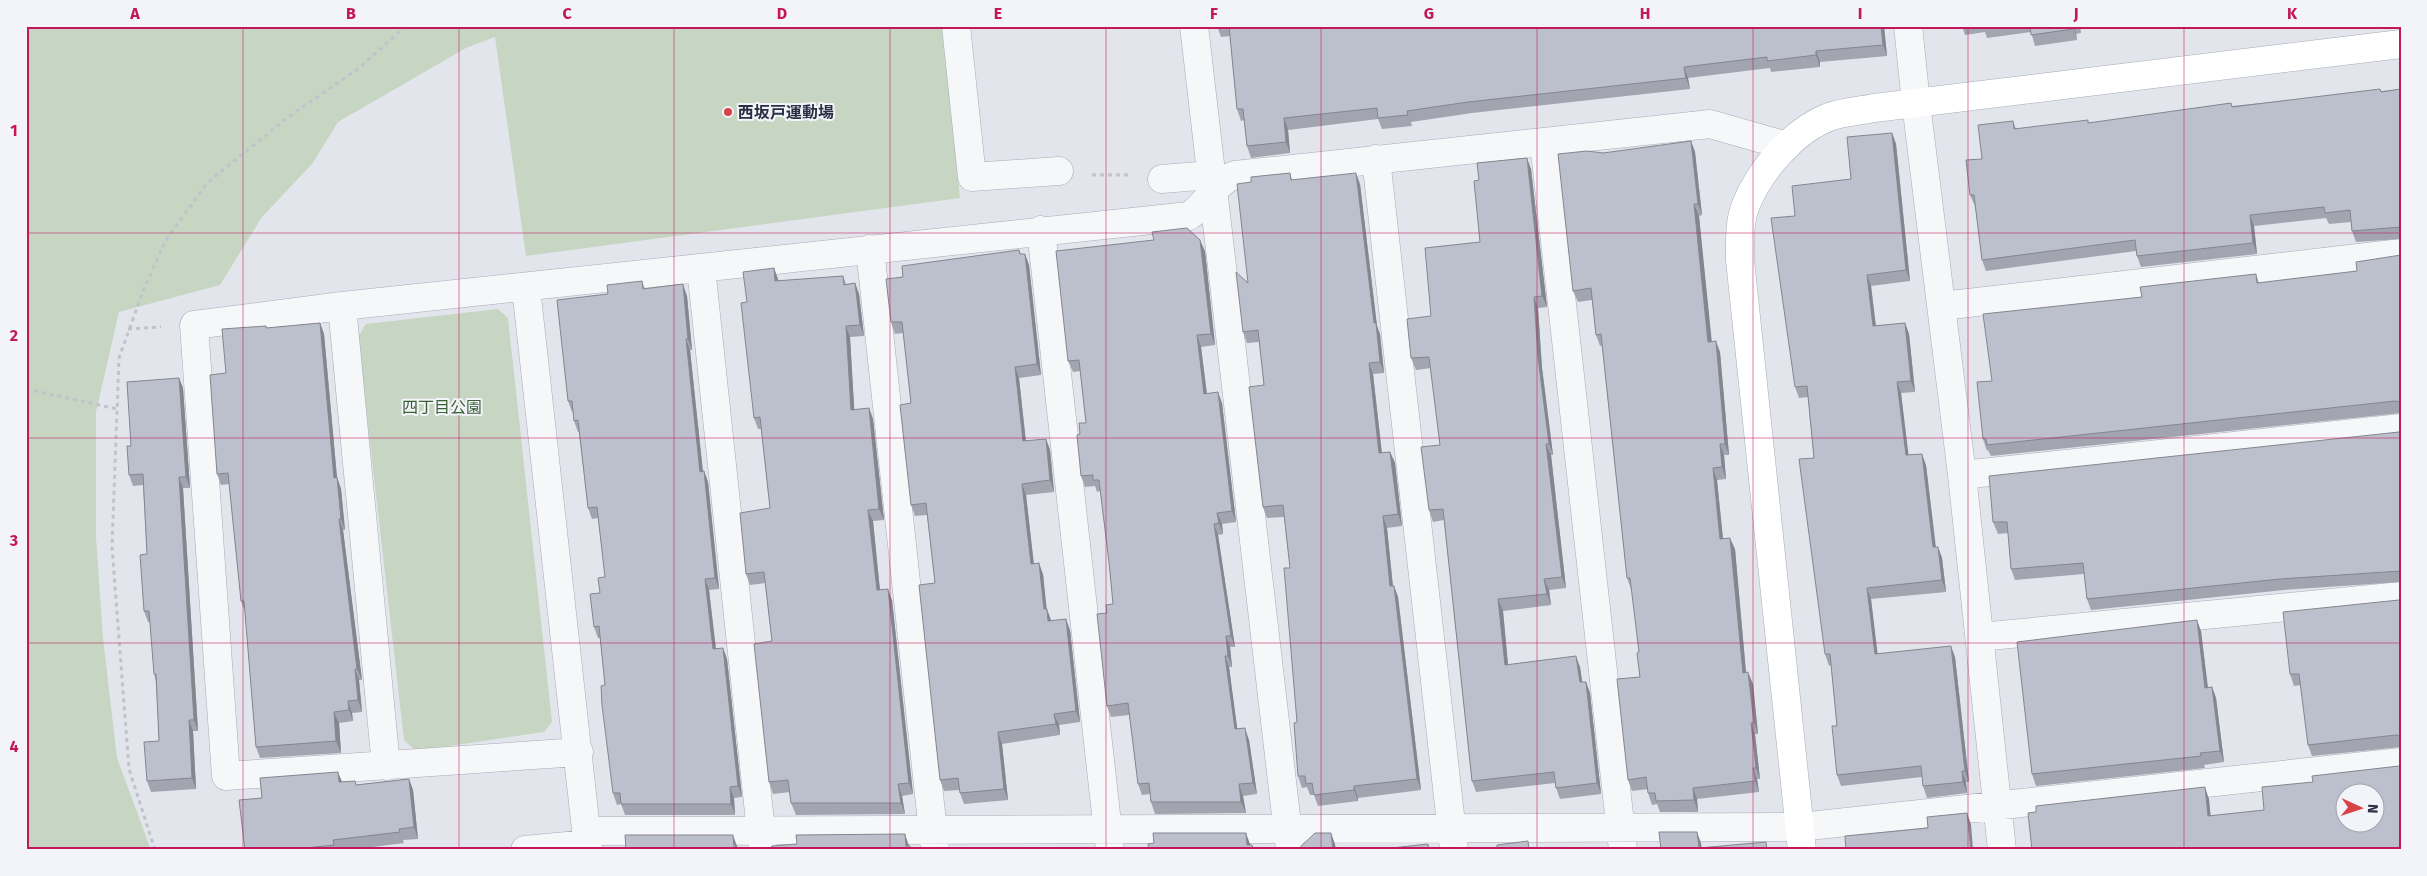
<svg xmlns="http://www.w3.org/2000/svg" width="2427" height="876" font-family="'Fira Sans','Noto Sans JP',sans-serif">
<rect width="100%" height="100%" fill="#e3e5ec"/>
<!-- green -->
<path fill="#c6d6c3" d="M26 26H942L960 198 526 256 495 37 466 48 338 122 312 164 262 217 220 285 119 312 96 412V537L103 638 117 758 151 850H26Z
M498 309 508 318 552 722 544 732 416 751 404 740 358 337 366 324Z"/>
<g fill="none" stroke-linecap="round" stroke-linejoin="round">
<defs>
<path id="street" d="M956 26 972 177 1059 171
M1194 26 1290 850
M1908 26 1916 103 1962 475 2002 850
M1544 143 1623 850
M1376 159 1454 850
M1162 179 1211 175
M1041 230 1110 850
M870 249 935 850
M701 268 763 850
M526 288 588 848
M342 306 386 766
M1942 306 2401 253
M1962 475 2401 428
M1980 637 2401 596
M579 752 226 776 194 325 342 306 1189 216C1207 205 1215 182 1235 175L1710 124 1787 146
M586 831 1800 827 2401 762
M525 850 588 844"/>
<path id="secondary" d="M1802 850 1740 260C1740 243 1739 224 1745 207 1759 171 1793 131 1829 117 1843 112 1860 111 1874 108L2401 44"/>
</defs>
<!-- street casing -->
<use href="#street" stroke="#a7abb7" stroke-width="29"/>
<!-- secondary casing -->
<use href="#secondary" stroke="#a7abb7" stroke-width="29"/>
<!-- path -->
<path stroke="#c1c3ca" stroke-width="3" stroke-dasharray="4 4" stroke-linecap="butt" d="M1092 175H1128
M128 329 161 327
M26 389 117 409
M155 850 129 769 112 547 119 358 143 291 166 240 207 183 287 118 359 68 406 26"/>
<!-- street -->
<use href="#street" stroke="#f6f7f9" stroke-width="28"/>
<!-- secondary -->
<use href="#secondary" stroke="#fff" stroke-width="28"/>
</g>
<!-- wall -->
<path fill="#a2a5af" d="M1217 26H1884L1887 56 1820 62V67L1771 72 1770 68 1688 78 1690 89 1472 113 1411 122 1412 126 1382 129 1378 119 1288 130 1290 153 1251 158 1247 146 1244 120 1241 121 1237 109 1230 36 1221 37Z
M1962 26H2080L2081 33 2076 34 2077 40 2035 46 2031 32 1987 38 1985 32 1965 35Z
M2401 89V239L2356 242 2352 231 2351 222 2329 224 2326 218 2254 226 2257 254 2141 267 2137 256 2136 251 1986 271 1982 260 1975 206 1970 195 1982 159 2013 121 2016 129 2089 123 2232 106Z
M1892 133 1896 144 1910 281 1871 286 1876 326 1905 323 1909 334 1915 392 1901 393 1908 455 1926 465 1936 547H1938L1942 558 1946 592 1871 599 1877 654 1955 657 1969 782H1966L1967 793 1927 798 1923 786 1922 777 1841 786 1837 775V726L1831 665 1829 666 1825 654 1814 458 1808 397 1799 398 1795 387V216L1851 179Z
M1691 141 1695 152 1702 215 1699 216 1711 341 1720 352 1729 455H1724L1726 479 1717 480 1723 538 1735 549 1746 672 1753 684 1758 734H1755L1760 779H1757L1759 792 1697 799 1698 812H1660L1657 804 1652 805 1648 793V789L1632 791 1628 780 1640 677 1639 652 1632 589H1631L1627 578 1602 346H1600L1596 335 1592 300 1578 302 1573 291Z
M1531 169 1547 307 1538 308 1542 368 1553 455H1551L1566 588 1549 590 1551 605 1503 611 1508 664 1580 667 1582 682H1586L1590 693 1601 794 1560 799 1556 788 1555 783 1476 792 1472 781 1444 520 1433 522 1429 510 1440 445 1431 368 1416 370 1411 358 1431 316 1480 242 1479 180Z
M1290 173 1292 180 1360 184 1377 326 1380 334 1384 373 1373 374 1382 453 1390 452 1395 463 1402 526 1387 528 1393 586H1394L1398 597 1421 790 1358 798V801L1318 806 1314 795H1310L1307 787 1302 788 1298 776 1297 722 1290 568 1284 517 1267 518 1263 507 1264 385 1259 342 1247 343 1243 332 1248 283Z
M1019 250 1021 254H1025L1029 265 1041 375 1019 378 1026 441 1046 439 1050 450 1054 492 1026 495 1034 564 1043 574 1046 609 1051 621 1070 630 1080 722 1059 725 1060 735 1002 744 1008 800 964 804 960 793V790L944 791 940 780 935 583 927 515 915 516 911 505V403L903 333 895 334 891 322 903 277Z
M1205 251 1215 345 1201 347 1207 393 1222 403 1236 522 1222 524 1223 534 1218 535 1235 647H1230L1232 667H1229L1237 729 1249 740 1257 794 1243 796 1246 813 1155 814 1151 802 1150 794 1142 795 1138 784 1129 715 1111 717 1107 706V613L1113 604 1109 562 1100 491 1097 492 1095 486 1085 487 1081 476 1080 434 1086 423 1080 371 1073 372 1068 361Z
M2401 255V413L1991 456 1988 450 1987 451 1983 439 1992 381 2142 297 2256 274 2259 283 2357 271Z
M774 268 778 281 843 276 846 284 855 283 859 294 864 336 850 337 854 410 869 408 873 419 884 520 873 521 880 590 892 600 913 794 902 796 905 814 796 815 791 803 790 792 773 794 769 782 772 641 765 583 750 585 746 574 770 508 761 429H758L754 418Z
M642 281 645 289 687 296 692 350H690L703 471H704L708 482 719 589 709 590 716 648H723L727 659 742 797 734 798 735 815H625L621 804 617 805 613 793 605 685 600 638H598L594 627 600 593 605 577 598 518 592 519 588 508 579 432H578L574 421 573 412H572L568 401 608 294Z
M320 323 324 334 337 477 341 489 345 530H343L362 680H359L362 712 352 713 353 721 339 723 341 753 260 758 256 747 245 612 241 601 229 484 221 485 217 474 226 373 266 326 267 328Z
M179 378 183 388 190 488H183L198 731H193L196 789 151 792 147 781 159 741 156 682 154 674 150 622H148L144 611 147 554 143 485 133 486 129 475 131 446Z
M2401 431V582L2284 590 2091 610 2087 599 2084 574 2015 580 2011 569 2008 533 1998 534 1993 522Z
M2399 600H2401V747L2312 756 2308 745 2301 685 2294 686 2290 674Z
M2201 631 2208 687H2212L2216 698 2224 762 2204 765 2205 768 2036 786 2032 774Z
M409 779 413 790 418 839 403 840 404 843 350 850H245L342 782 357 785Z"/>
<!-- shaded-wall -->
<path fill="#84868f" d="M1881 26H1884L1887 56 1883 45Z
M2073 26H2074L2076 34 2077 40Z
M1816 51 1820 62V67L1816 55Z
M1684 67 1688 78 1690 89 1686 78Z
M1284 118 1288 130 1290 153 1286 142Z
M1892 133 1896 144 1910 281 1906 270Z
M1691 141 1695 152 1702 215 1698 204Z
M1527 158 1531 169 1547 307 1542 296Z
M1356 173 1360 184 1377 326 1380 334 1384 373 1380 362 1374 323Z
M1694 204 1699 216 1713 353 1708 342Z
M2250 215 2254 226 2257 254 2253 243Z
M1200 240 1205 251 1215 345 1211 334Z
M1025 254 1029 265 1041 375 1037 364Z
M774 268 778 279 779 293 775 281Z
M1867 275 1871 286 1877 337 1873 326Z
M855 283 859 294 864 336 860 325Z
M683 284 687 296 692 350 688 339Z
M1534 297 1538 308 1542 368 1553 455 1549 444 1538 357Z
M320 323 324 334 338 489 334 478Z
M1905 323 1909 334 1915 392 1911 381Z
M846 326 850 337 855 421 851 410Z
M1197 335 1201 347 1208 405 1204 394Z
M686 339 690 350 704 483 700 472Z
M1716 341 1720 352 1729 455 1725 444Z
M1369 363 1373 374 1383 464 1379 453Z
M1015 367 1019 378 1027 453 1023 441Z
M179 378 183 388 190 488 186 477Z
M1897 382 1901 393 1910 467 1906 455Z
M1218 392 1222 403 1236 522 1232 511Z
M869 408 873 419 884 520 879 509Z
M1046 439 1050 450 1054 492 1050 480Z
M1546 444 1551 455 1566 588 1562 577Z
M1720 444 1724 455 1726 479 1722 467Z
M1390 452 1395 463 1402 526 1398 514Z
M1922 454 1926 465 1937 559 1933 547Z
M1713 468 1717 480 1724 550 1720 539Z
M704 471 708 482 719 589 715 578Z
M179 477 183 488 198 731 194 720Z
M337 477 341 489 345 530 341 519Z
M1022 484 1026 495 1035 575 1031 564Z
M868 510 873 521 881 601 877 590Z
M1217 513 1222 524 1223 534 1219 523Z
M1383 516 1387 528 1394 598 1390 586Z
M339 519 343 530 362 680 357 669Z
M1214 524 1218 535 1235 647 1231 636Z
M1730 538 1735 549 1747 684 1743 673Z
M1938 547 1942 558 1946 592 1942 580Z
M1039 563 1043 574 1048 621 1044 609Z
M705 579 709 590 717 660 713 649Z
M1544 579 1549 590 1551 605 1547 594Z
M1394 586 1398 597 1421 790 1417 779Z
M1867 588 1871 599 1879 665 1875 654Z
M888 589 892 600 913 794 909 783Z
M1498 599 1503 611 1509 676 1505 665Z
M1047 609 1051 620 1052 633 1048 621Z
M1066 619 1070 630 1080 722 1076 711Z
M2197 620 2201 631 2209 699 2205 688Z
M1226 636 1230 647 1232 667 1228 656Z
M1951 646 1955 657 1969 782 1965 771Z
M723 648 727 659 742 797 738 786Z
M1225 656 1229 667 1239 741 1235 729Z
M1576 656 1580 667 1584 694 1580 682Z
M355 669 359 680 362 712 358 700Z
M1748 672 1753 684 1758 734 1754 723Z
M1586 682 1590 693 1601 794 1597 783Z
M2212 687 2216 698 2224 762 2220 751Z
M348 701 352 713 353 721 349 710Z
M334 712 339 723 341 753 336 741Z
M1054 714 1059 725 1060 735 1056 724Z
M189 720 193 731 196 789 192 778Z
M1751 723 1755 734 1760 779 1756 768Z
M1245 728 1249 740 1257 794 1253 783Z
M998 732 1002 744 1008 800 1004 789Z
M1753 768 1757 779 1759 792 1755 781Z
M1962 771 1966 782 1967 793 1963 782Z
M338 772 343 784 339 782Z
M409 779 413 790 418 839 414 827Z
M898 784 902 796 905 814 901 803Z
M1239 784 1243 796 1246 813 1241 802Z
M1354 786 1358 798V801L1354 790Z
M730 787 734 798 735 815 731 804Z
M2205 787 2209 799 2212 828 2208 816Z
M1693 788 1697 799 1698 812 1694 800Z
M1967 813 1971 824 1973 850H1971Z
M1697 832 1701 843 1702 850H1699Z
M1246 833 1250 844 1251 850 1247 845Z
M1331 833 1335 844 1336 850H1333Z
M905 834 909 846H906Z
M733 835 737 846 738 850H735Z"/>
<!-- building -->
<path fill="#bcc0cc" stroke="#84868f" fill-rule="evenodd" d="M1229 26H1881L1883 45 1816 51V55L1767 61V57L1684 67 1686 78 1468 102 1407 111 1408 115 1378 118 1377 108 1284 118 1286 142 1247 146 1243 109H1237Z
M2030 26H2073V29L2031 35Z
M2380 89 2381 92 2401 89V227L2352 231 2350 210 2325 213 2324 207 2250 215 2253 243 2137 256 2135 240 1982 260 1974 195H1970L1966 160 1982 159 1978 125 2013 121 2014 129 2088 120V123L2231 103 2232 107Z
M1892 133 1906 270 1867 275 1873 326 1905 323 1911 381 1897 382 1906 455 1922 454 1933 547H1938L1942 580 1867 588 1875 654 1951 646 1965 771H1962L1963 782 1923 786 1921 766 1837 775 1832 726H1837L1830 654H1825L1799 459 1814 458 1807 386 1795 387 1771 218 1795 216 1792 186 1851 179 1847 137Z
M1691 141 1698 204H1694L1708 342 1716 341 1725 444H1720L1722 467 1713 468 1720 539 1730 538 1743 673 1748 672 1754 723H1751L1756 768H1753L1755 781 1693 788 1694 800 1656 801 1655 793H1648L1646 777 1628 780 1617 679 1640 677 1637 653 1639 652 1630 578H1627L1601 334 1596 335 1591 288 1573 291 1558 154 1587 151 1603 153Z
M1527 158 1542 296 1534 297 1538 357 1549 444H1546L1562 577 1544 579 1547 594 1498 599 1505 665 1576 656 1580 682H1586L1597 783 1556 788 1554 772 1472 781 1443 509 1429 510 1421 447 1440 445 1429 357 1411 358 1407 319 1431 316 1425 248 1480 242 1474 181 1479 180 1477 163Z
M1290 173 1291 180 1356 173 1374 323H1376L1380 362 1369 363 1379 453 1390 452 1398 514 1383 516 1390 586H1394L1417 779 1354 786V790L1314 795 1312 783 1306 784 1305 776H1298L1294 723 1297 722 1284 568H1290L1283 505 1263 507 1249 387 1264 385 1258 330 1243 332 1236 272 1248 283 1237 184 1251 182V177Z
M1187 228 1200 240 1211 334 1197 335 1204 394 1218 392 1232 511 1217 513 1219 523 1214 524 1231 636H1226L1228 656H1225L1235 729 1245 728 1253 783 1239 784 1241 802H1151L1149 783 1138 784 1128 703 1107 706 1097 614 1107 613 1106 605 1113 604 1109 562 1099 480H1093V475L1081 476 1077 435 1080 434 1079 423H1086L1079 360 1068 361 1056 251 1154 240 1152 232Z
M1019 250 1020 254H1025L1037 364 1015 367 1023 441 1046 439 1050 480 1022 484 1031 564 1039 563 1044 609H1047L1048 621 1066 619 1076 711 1054 714 1056 724 998 732 1004 789 960 793 958 778 940 780 919 585 935 583 926 503 911 505 900 405 911 403 902 322H891L886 279 903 277 902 266Z
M2401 255V402L2395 401 1987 445 1986 439H1983L1977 382 1992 381 1983 314 2142 297 2140 287 2256 274 2257 283 2357 271 2356 262Z
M774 268 775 281 843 276 844 285 855 283 860 325 846 326 851 410 869 408 879 509 868 510 877 590 888 589 909 783 898 784 901 803H791L788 780 769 782 754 644 772 641 764 572 746 574 740 513 770 508 760 417 754 418 741 303 747 302 743 272Z
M642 281 643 289 683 284 688 339H686L700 472 704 471 715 578 705 579 713 649 723 648 738 786 730 787 731 804H621L620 793H613L602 705 601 686 605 685 599 626 594 627 590 594 600 593 598 578 605 577 597 507 588 508 578 420 574 421 572 401H568L557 300 608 294 607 285Z
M320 323 334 478 337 477 341 519H339L357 669H355L358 700 348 701 349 710 334 712 336 741 256 747 244 601H241L228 473 217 474 210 375 226 373 222 329 266 326V328Z
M179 378 186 477H179L194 720H189L192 778 147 781 144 742 159 741 156 674H154L149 611H144L140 555 147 554 143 474 129 475 127 446H131L127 382Z
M2401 431V571L2280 579 2087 599 2083 563 2011 569 2007 522H1993L1989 476 2399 432Z
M2399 600H2401V736L2396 735 2308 745 2299 674H2290L2283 612Z
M2197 620 2205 688 2212 687 2220 751 2200 753 2201 756 2032 774 2017 642Z
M2401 765V850H2032L2028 813 2036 812V806L2205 787 2208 816 2264 810 2262 787 2313 782 2312 776 2399 766ZM2344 794H2374V824H2344Z
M338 772 339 782 355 781 356 785 409 779 414 827 399 829 400 832 333 840 334 845 296 849V850H245L239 800 262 798 260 778Z
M1967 813 1971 850H1846L1845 836 1928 828 1927 817Z
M1659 832H1697L1699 848 1766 842 1767 850H1661Z
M1153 833H1246L1247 845H1252L1253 850H1149L1148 844 1154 843Z
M1315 833H1331L1333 850H1297Z
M905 834 906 846H910V850H769L772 846 797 844 796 835Z
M625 835H733L734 849 747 848 749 850H626Z
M1528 841 1529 850H1497V845Z
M1428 844 1429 850H1374Z
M1008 848V850H989Z"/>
<!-- grid -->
<path fill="none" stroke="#c2185b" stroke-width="1" stroke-opacity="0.55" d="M243 26V850M459 26V850M674 26V850M890 26V850M1106 26V850M1321 26V850M1537 26V850M1753 26V850M1968 26V850M2184 26V850M26 233H2401M26 438H2401M26 643H2401"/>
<!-- markers -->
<circle fill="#d64246" stroke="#f3f4f9" stroke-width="2" cx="728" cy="112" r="5"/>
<g text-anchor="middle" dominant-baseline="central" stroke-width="4" stroke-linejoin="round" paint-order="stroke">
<!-- poi labels -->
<g font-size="16" font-weight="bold" fill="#293045" stroke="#f3f4f9" text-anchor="start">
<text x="738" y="112">西坂戸運動場</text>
</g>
<!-- park labels -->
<g font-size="16" fill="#396136" stroke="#f3f4f9">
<text x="442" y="407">四丁目公園</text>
</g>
</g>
<!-- border -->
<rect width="2427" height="876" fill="none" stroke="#f3f4f9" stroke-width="55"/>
<!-- north arrow -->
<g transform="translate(2360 808) rotate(93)"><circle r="24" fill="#f3f4f9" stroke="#a2a6b1"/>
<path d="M0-4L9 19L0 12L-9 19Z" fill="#d64246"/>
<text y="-8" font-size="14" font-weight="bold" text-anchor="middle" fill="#293045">N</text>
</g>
<rect x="28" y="28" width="2372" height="820" fill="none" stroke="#c2185b" stroke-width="2"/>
<g font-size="16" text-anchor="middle" font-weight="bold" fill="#c2185b">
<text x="135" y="19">A</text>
<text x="351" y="19">B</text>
<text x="567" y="19">C</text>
<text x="782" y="19">D</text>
<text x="998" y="19">E</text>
<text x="1214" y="19">F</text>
<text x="1429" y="19">G</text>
<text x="1645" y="19">H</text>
<text x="1860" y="19">I</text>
<text x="2076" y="19">J</text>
<text x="2292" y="19">K</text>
<text x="14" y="136">1</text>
<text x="14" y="341">2</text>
<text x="14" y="546">3</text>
<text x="14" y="752">4</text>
</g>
</svg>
